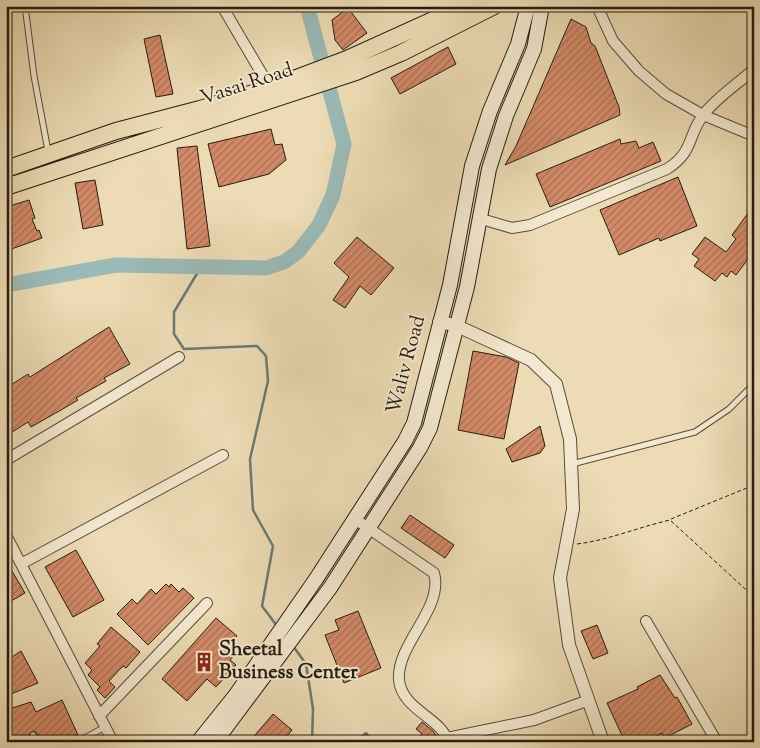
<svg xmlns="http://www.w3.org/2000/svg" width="760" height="748" font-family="'Sorts Mill Goudy',serif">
<defs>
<pattern id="building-hatch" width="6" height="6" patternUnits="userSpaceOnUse" patternTransform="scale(1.25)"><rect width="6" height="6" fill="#d38a68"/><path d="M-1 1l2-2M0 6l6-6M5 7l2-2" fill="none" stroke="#ab7054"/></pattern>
</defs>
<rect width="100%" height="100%" fill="#ecdbb5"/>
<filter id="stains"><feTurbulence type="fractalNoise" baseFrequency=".004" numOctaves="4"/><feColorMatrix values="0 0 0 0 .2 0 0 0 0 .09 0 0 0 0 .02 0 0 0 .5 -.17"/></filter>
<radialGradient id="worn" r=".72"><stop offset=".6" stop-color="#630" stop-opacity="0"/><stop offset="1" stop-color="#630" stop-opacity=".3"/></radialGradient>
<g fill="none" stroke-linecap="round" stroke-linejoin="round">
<!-- stream -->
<path stroke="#6c7a74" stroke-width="2.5" d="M201 267 174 312V334L184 349 257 346 266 356 268 381 250 459 253 510 273 546 262 606 277 626
M293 646 306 664 313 709 312 742
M355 742 366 733 373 742"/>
<!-- river -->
<path stroke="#9bb9b6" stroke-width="15" d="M6 285 116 265 266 268 284 262 298 252 319 225 333 195 344 144 307 6"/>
</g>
<!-- building -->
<path fill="url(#building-hatch)" stroke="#261c11" d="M348 8 367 33 343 50 335 40 332 20Z
M571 19 586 27 591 43 595 46 619 107 620 115 505 165 516 146Z
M160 35 173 94 156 97 144 39Z
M448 47 456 64 400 94 391 78Z
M271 129 275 145 282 144 286 160 269 174 219 187 208 144Z
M620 139 621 144 636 141 639 148 653 142 661 161 550 207 536 174Z
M197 146 210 246 187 249 177 148Z
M678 177 697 226 660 241 659 238 619 255 600 210Z
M95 180 103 225 83 229 75 183Z
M29 200 35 218 32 219 37 231 39 230 42 238 6 251V207Z
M754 205V251L736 275 731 271 727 277 722 273 715 281 694 266 699 259 692 254 705 237 726 252 736 239 732 235Z
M357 237 394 268 371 295 360 286 345 308 333 300 349 277 334 263Z
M109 327 130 364 104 378 106 381 76 398 78 400 61 410 31 427 28 422 6 436V388L28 374 30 377Z
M473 351 506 357 519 363 504 439 458 430Z
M540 426 545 446 540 453 512 462 506 449Z
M410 515 454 545 445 558 401 528Z
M76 550 104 600 73 617 45 567Z
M6 561 25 593 6 604Z
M166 584 169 587 171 584 179 592 183 588 194 598 148 645 117 614 132 599 137 604 151 589 156 594Z
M358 611 381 668 344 683 325 635 339 630 335 620Z
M216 618 237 636 228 646 236 653 230 660 236 665 216 687 207 679 187 701 162 679Z
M597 625 608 653 593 659 581 631Z
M111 627 140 652 126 668 123 666 109 681 115 687 105 698 97 690 100 687 88 675 92 670 85 663 100 646 97 644Z
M21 651 38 683 11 694 6 686V661Z
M660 675 675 698 677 697 692 724 665 738 662 733 644 742H625L607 703 638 689 637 687Z
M62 700 78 735 64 742H41L36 732 33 731 29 734 32 742H6V710L31 702 36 712Z
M273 714 292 730 282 742H249Z
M422 722 433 731 440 742H414L422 734 416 729Z"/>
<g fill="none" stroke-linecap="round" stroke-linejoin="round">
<defs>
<path id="service" d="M25 6 34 76 48 151
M572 464 695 432 729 409 754 384
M33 735 37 742
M77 742 105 727"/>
<path id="minor" d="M222 6 272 91
M597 6 613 41 639 71 666 94 703 115 754 136
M478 218 512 228 530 225 667 169C695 151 687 135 704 114 717 97 738 84 754 69
M6 460 179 357
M355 519 434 573C444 609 396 644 399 680 402 710 442 718 448 742
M6 535 113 742
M21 564 223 455
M646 621 717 742
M99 716 207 603
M447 738 534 720 589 700"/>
<path id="tertiary" d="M439 322 455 325 531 360 556 384 570 439 573 509 560 578 569 645 603 742"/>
<path id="secondary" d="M198 742 235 696 316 579 405 441 414 423 450 285 472 166 490 111 518 44 528 6
M215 742 330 588 420 448 430 428 467 287 489 169 506 116 534 49 542 6"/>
<path id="primary" d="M6 169 116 131 200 109 270 88 347 59 464 6
M6 187 356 72 401 53 494 6"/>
</defs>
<!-- service casing -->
<use href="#service" stroke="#584c3a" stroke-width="7"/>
<!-- minor casing -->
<use href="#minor" stroke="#584c3a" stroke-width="12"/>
<!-- tertiary casing -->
<use href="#tertiary" stroke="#584c3a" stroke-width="14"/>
<!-- secondary casing -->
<use href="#secondary" stroke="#261c11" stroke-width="16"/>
<!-- primary casing -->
<use href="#primary" stroke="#261c11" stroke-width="18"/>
<!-- path -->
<path stroke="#261c11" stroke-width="1" stroke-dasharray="4 2.5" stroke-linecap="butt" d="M671 519 754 485
M577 544C609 540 639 527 670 520L754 597"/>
<!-- service -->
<use href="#service" stroke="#f3e8cf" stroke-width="5"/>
<!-- minor -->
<use href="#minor" stroke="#f3e8cf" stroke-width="10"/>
<!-- tertiary -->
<use href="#tertiary" stroke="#f3e8cf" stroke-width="12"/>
<!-- secondary -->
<use href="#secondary" stroke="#f3e8cf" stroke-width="14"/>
<!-- primary -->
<use href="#primary" stroke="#ecdbb5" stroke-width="16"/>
</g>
<!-- icons -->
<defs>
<symbol id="building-bare" viewBox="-9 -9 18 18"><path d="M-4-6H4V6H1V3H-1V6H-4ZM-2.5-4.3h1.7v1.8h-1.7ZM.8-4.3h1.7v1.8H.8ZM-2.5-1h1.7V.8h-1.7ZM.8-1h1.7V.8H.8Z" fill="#8f2418" stroke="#f3e8cf" stroke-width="2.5" paint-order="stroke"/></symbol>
</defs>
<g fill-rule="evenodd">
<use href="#building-bare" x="190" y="648" width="28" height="28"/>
</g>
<g text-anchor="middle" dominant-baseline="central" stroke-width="4" stroke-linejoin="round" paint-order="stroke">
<!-- street labels -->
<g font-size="20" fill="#261c11" stroke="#f3e8cf">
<text transform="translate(247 85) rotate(-18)">Vasai Road</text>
<text transform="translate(407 365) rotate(-75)">Waliv Road</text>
</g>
<!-- poi labels -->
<g font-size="20" font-weight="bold" fill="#261c11" stroke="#f3e8cf" text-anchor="start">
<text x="219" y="650">Sheetal<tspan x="219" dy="23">Business Center</tspan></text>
</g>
</g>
<!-- margin -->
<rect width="760" height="748" fill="none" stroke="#ecdbb5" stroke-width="25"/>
<rect x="8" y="8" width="745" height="733" fill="none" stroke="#261c11" stroke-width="2.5"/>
<rect x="12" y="12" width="735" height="723" fill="none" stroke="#261c11"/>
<rect width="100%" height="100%" filter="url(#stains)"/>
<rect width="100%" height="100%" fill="url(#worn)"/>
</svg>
